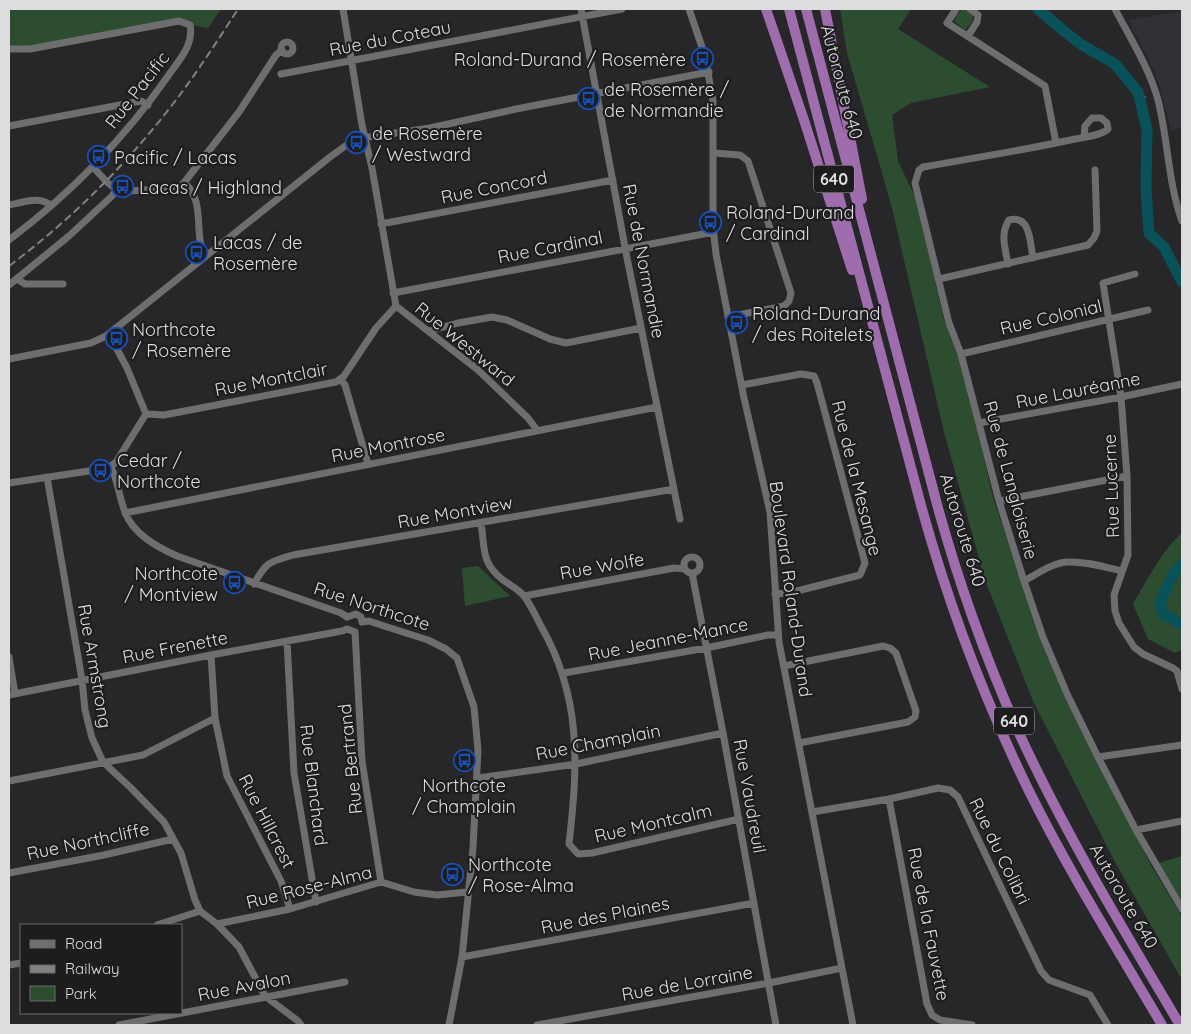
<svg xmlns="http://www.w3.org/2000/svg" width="1191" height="1034" font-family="Quicksand,sans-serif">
<rect width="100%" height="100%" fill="#272729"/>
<!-- built -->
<path fill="#303037" d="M1182 11V128L1171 130 1157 77 1128 20Z"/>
<!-- green -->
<path fill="#2d4d31" d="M9 9H221L208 28 190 25 179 21 30 49H9Z
M840 9H911L898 29 990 87 911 103 892 115 898 161 916 199 944 320 959 358 976 425 994 501 1042 641 1066 700 1151 865 1182 917V980L1115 862 1033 701 985 580 944 432 891 204 847 53Z
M963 9 969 11 973 16 972 22 965 30 954 21 957 14Z
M1182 533V650L1175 653 1148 639 1133 604C1147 581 1162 550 1182 533Z
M478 566 510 596 465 606 462 568Z
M1182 856V896L1177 901 1156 864Z"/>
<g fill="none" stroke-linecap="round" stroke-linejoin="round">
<!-- stream -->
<path stroke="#497c81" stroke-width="2" d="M1140 98 1145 97"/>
<!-- river -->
<path stroke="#095259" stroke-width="11" d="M1038 9 1065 32 1082 45 1115 64 1138 92 1147 129 1146 188 1149 233 1164 247 1182 282
M1182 564 1173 574 1160 603 1163 614 1179 623H1182"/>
<!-- minor -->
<path stroke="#6e6e71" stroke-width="7" d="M343 9 362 125 372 168 396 306 478 370 528 418 537 430
M581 9 627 258 680 519
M689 9 705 56 713 101V227L716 254 744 398 770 512 779 642 853 1025
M956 9 947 23 1045 86 1056 143
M1115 9C1130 38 1149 67 1158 100 1168 139 1168 183 1182 221
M968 36 977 22 978 15 970 9
M281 48a6 6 0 1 1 12 0a6 6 0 1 1-12 0Z
M9 49H30L179 21 190 25C194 45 179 60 168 76 124 139 70 194 9 240
M281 74 622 9
M9 126 141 101 148 105
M1084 137 1085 126 1092 118H1101L1107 123 1108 129C1100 136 1085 137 1075 139 1025 150 974 158 923 167L919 170 915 183 949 323 961 354 999 501 1024 581 1043 637 1068 696 1098 757 1136 830 1182 909
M714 153 740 155 748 161 791 293 789 301 784 306 728 317
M93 167C100 174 107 184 116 189 128 194 165 187 179 186L183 184 239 112 276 55 282 50
M185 183C207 204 192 236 206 256
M9 205C21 203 41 195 51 206
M381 224 613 180
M1008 264C1005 247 1000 234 1009 220 1031 214 1030 244 1033 258
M1135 274 1103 283 1121 397 1127 476 1128 555 1114 595 1115 611 1119 623 1134 647 1143 654 1173 668 1177 671 1182 689
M17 279 25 284H63
M939 279 1088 245 1094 238 1097 231 1095 170
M9 285 69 236 112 196 117 189
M393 293 714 232
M429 331 458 323 492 317 507 320 550 339 566 343 641 328
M961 354 1148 310
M9 359 91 343 106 336 330 157 348 144 362 138 430 128 516 109 709 72
M341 380 345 385 368 464
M742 385 801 374 814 376 817 383 865 563 860 575 789 593 775 594
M146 414 164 415 336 382 344 376 376 328 396 306
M979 423 1121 397 1182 384
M111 467C118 481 119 497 125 512 133 534 157 547 177 556L341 613 347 617
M47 477 82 680 85 710 92 738 103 762 131 788 164 822 181 853 195 900 200 911 217 924 239 947 265 996 298 1021 301 1025
M9 483 109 468 116 462 146 414 127 368 109 334
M999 501 1127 476
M125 513 657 407
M481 523C485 549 481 563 503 580 510 585 519 590 524 596 531 605 536 617 541 626 582 698 578 765 569 844L578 854 592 853 739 819
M684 565a8 8 0 1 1 16 0a8 8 0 1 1-16 0Z
M692 573 723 733 776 1025
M1024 581C1037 574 1052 563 1067 562 1085 561 1104 567 1122 571
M254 584C266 562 269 562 293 555L674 489
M524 596 674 568 685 569
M347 617 356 614 361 617 362 622
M362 622 369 621 381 625 428 640 446 649 457 658 474 707 478 750 473 848 462 957 449 1025
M355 632 362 761 381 882
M287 641 294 773 316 902
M211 655 215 718 227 776 281 881 290 909
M9 657 15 694
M784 666 883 646 890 648 896 653 916 711 915 717 908 722 799 743
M564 673 706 648 768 635H778
M9 695 211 655 342 631 347 629 355 632
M1098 757 1182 745
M478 778 576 764 723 733
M9 781 143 755 215 718
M889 799 927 1004 932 1015 940 1020 972 1025
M812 812 889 799 938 788 950 790 958 797 1041 971 1049 980 1090 995 1108 1025
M1136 830 1182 821
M9 873 104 855 173 839
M217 924 290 909 381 882 414 892 437 895 467 892
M157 925 200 911
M462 957 754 903
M9 965 21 963
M119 1025 345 982
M537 1025 769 983 842 968"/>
<!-- highway -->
<path stroke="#9f6dae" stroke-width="10" d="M766 9 804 120 852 270
M789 9 922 509C949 606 985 701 1029 791 1069 872 1117 948 1162 1025
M806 9 938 508C959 584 986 659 1018 731 1065 833 1123 929 1180 1025
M825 9 862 199"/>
<!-- rail -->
<path stroke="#818183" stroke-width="2" stroke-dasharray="8 4" stroke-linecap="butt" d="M9 266C72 219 128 163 176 100 198 71 218 40 238 9"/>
</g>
<!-- icons -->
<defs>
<symbol id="bus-ring" viewBox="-11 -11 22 22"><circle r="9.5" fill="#1d1d1f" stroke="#1a4fb4" stroke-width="1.5"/><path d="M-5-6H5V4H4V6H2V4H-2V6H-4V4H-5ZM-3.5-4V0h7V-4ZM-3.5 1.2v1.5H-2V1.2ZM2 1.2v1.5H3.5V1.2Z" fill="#1a4fb4"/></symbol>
</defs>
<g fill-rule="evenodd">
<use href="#bus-ring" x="690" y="46" width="25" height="25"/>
<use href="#bus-ring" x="576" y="86" width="25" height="25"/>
<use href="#bus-ring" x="344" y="130" width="25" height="25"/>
<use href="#bus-ring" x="86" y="144" width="25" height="25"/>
<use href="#bus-ring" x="110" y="174" width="25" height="25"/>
<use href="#bus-ring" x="698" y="210" width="25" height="25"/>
<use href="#bus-ring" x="184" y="240" width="25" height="25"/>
<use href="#bus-ring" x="724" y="310" width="25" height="25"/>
<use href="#bus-ring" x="104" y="326" width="25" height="25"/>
<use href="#bus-ring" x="88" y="458" width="25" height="25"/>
<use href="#bus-ring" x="222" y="570" width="25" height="25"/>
<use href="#bus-ring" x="452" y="748" width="25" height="25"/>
<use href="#bus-ring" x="440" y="862" width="25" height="25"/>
</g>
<g text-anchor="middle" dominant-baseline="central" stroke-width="4.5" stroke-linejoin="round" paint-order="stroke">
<!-- shield labels -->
<g fill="#1d1d1f" stroke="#a3a3a5" stroke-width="1">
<rect x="814" y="165.5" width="40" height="27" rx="4"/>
<rect x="994" y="707.5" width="40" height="27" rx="4"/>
</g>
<g font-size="16" font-weight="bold" fill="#dddddf">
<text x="834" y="179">640</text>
<text x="1014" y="721">640</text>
</g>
<!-- street labels -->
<g font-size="18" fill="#dddddf" stroke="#1d1d1f">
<text transform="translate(390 38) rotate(-11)">Rue du Coteau</text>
<text transform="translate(842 82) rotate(75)">Autoroute 640</text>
<text transform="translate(137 90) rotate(-52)">Rue Pacific</text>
<text transform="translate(494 187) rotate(-11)">Rue Concord</text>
<text transform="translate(550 247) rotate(-11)">Rue Cardinal</text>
<text transform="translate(644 261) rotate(79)">Rue de Normandie</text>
<text transform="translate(1051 317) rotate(-13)">Rue Colonial</text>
<text transform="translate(465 344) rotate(39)">Rue Westward</text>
<text transform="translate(271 379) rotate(-11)">Rue Montclair</text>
<text transform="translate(1078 390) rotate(-11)">Rue Lauréanne</text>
<text transform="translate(388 445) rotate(-11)">Rue Montrose</text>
<text transform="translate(857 478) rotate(76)">Rue de la Mesange</text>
<text transform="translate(1011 480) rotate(75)">Rue de Langloiserie</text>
<text transform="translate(1111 486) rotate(-92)">Rue Lucerne</text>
<text transform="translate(455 512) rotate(-10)">Rue Montview</text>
<text transform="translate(963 530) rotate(73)">Autoroute 640</text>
<text transform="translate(602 566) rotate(-10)">Rue Wolfe</text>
<text transform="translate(791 589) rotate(82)">Boulevard Roland-Durand</text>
<text transform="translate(372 606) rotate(18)">Rue Northcote</text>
<text transform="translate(668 639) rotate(-11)">Rue Jeanne-Mance</text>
<text transform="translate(175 647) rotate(-11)">Rue Frenette</text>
<text transform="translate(95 666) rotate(80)">Rue Armstrong</text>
<text transform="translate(598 742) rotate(-11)">Rue Champlain</text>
<text transform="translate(350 759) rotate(-96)">Rue Bertrand</text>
<text transform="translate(314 785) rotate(83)">Rue Blanchard</text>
<text transform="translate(750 796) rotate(80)">Rue Vaudreuil</text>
<text transform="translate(267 821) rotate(63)">Rue Hillcrest</text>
<text transform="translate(653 823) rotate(-13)">Rue Montcalm</text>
<text transform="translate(88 841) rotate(-12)">Rue Northcliffe</text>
<text transform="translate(1000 851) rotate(64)">Rue du Colibri</text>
<text transform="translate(309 887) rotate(-14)">Rue Rose-Alma</text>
<text transform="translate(1124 896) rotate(60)">Autoroute 640</text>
<text transform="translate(605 915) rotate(-11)">Rue des Plaines</text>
<text transform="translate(929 924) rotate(79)">Rue de la Fauvette</text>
<text transform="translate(687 983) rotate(-10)">Rue de Lorraine</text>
<text transform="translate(244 986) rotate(-11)">Rue Avalon</text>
</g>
<!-- poi labels -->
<g font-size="18" fill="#dddddf" stroke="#1d1d1f" text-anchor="start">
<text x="686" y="59" text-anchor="end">Roland-Durand / Rosemère</text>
<text x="604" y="89">de Rosemère /<tspan x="604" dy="21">de Normandie</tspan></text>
<text x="372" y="133">de Rosemère<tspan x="372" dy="21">/ Westward</tspan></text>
<text x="114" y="157">Pacific / Lacas</text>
<text x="139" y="187">Lacas / Highland</text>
<text x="726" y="212">Roland-Durand<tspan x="726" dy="21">/ Cardinal</tspan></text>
<text x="213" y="242">Lacas / de<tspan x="213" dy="21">Rosemère</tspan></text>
<text x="752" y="313">Roland-Durand<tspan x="752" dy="21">/ des Roitelets</tspan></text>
<text x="132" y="329">Northcote<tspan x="132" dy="21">/ Rosemère</tspan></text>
<text x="117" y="460">Cedar /<tspan x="117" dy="21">Northcote</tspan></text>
<text x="218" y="573" text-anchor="end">Northcote<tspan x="218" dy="21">/ Montview</tspan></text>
<text x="464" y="785" text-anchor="middle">Northcote<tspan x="464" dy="21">/ Champlain</tspan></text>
<text x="468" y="864">Northcote<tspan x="468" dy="21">/ Rose-Alma</tspan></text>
</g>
</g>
<!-- border -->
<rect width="1191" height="1034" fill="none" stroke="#dddddf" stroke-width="20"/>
<!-- legend -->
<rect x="20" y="924" width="162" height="90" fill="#1d1d1f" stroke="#6a6a6c"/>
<rect x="30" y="940" width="25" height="8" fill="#6e6e71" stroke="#6a6a6c"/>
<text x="65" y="949" font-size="15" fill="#dddddf">Road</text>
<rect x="30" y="965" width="25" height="8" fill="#818183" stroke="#6a6a6c"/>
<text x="65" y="974" font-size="15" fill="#dddddf">Railway</text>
<rect x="30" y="986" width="25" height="15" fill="#2d4d31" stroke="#6a6a6c"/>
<text x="65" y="999" font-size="15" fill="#dddddf">Park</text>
</svg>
